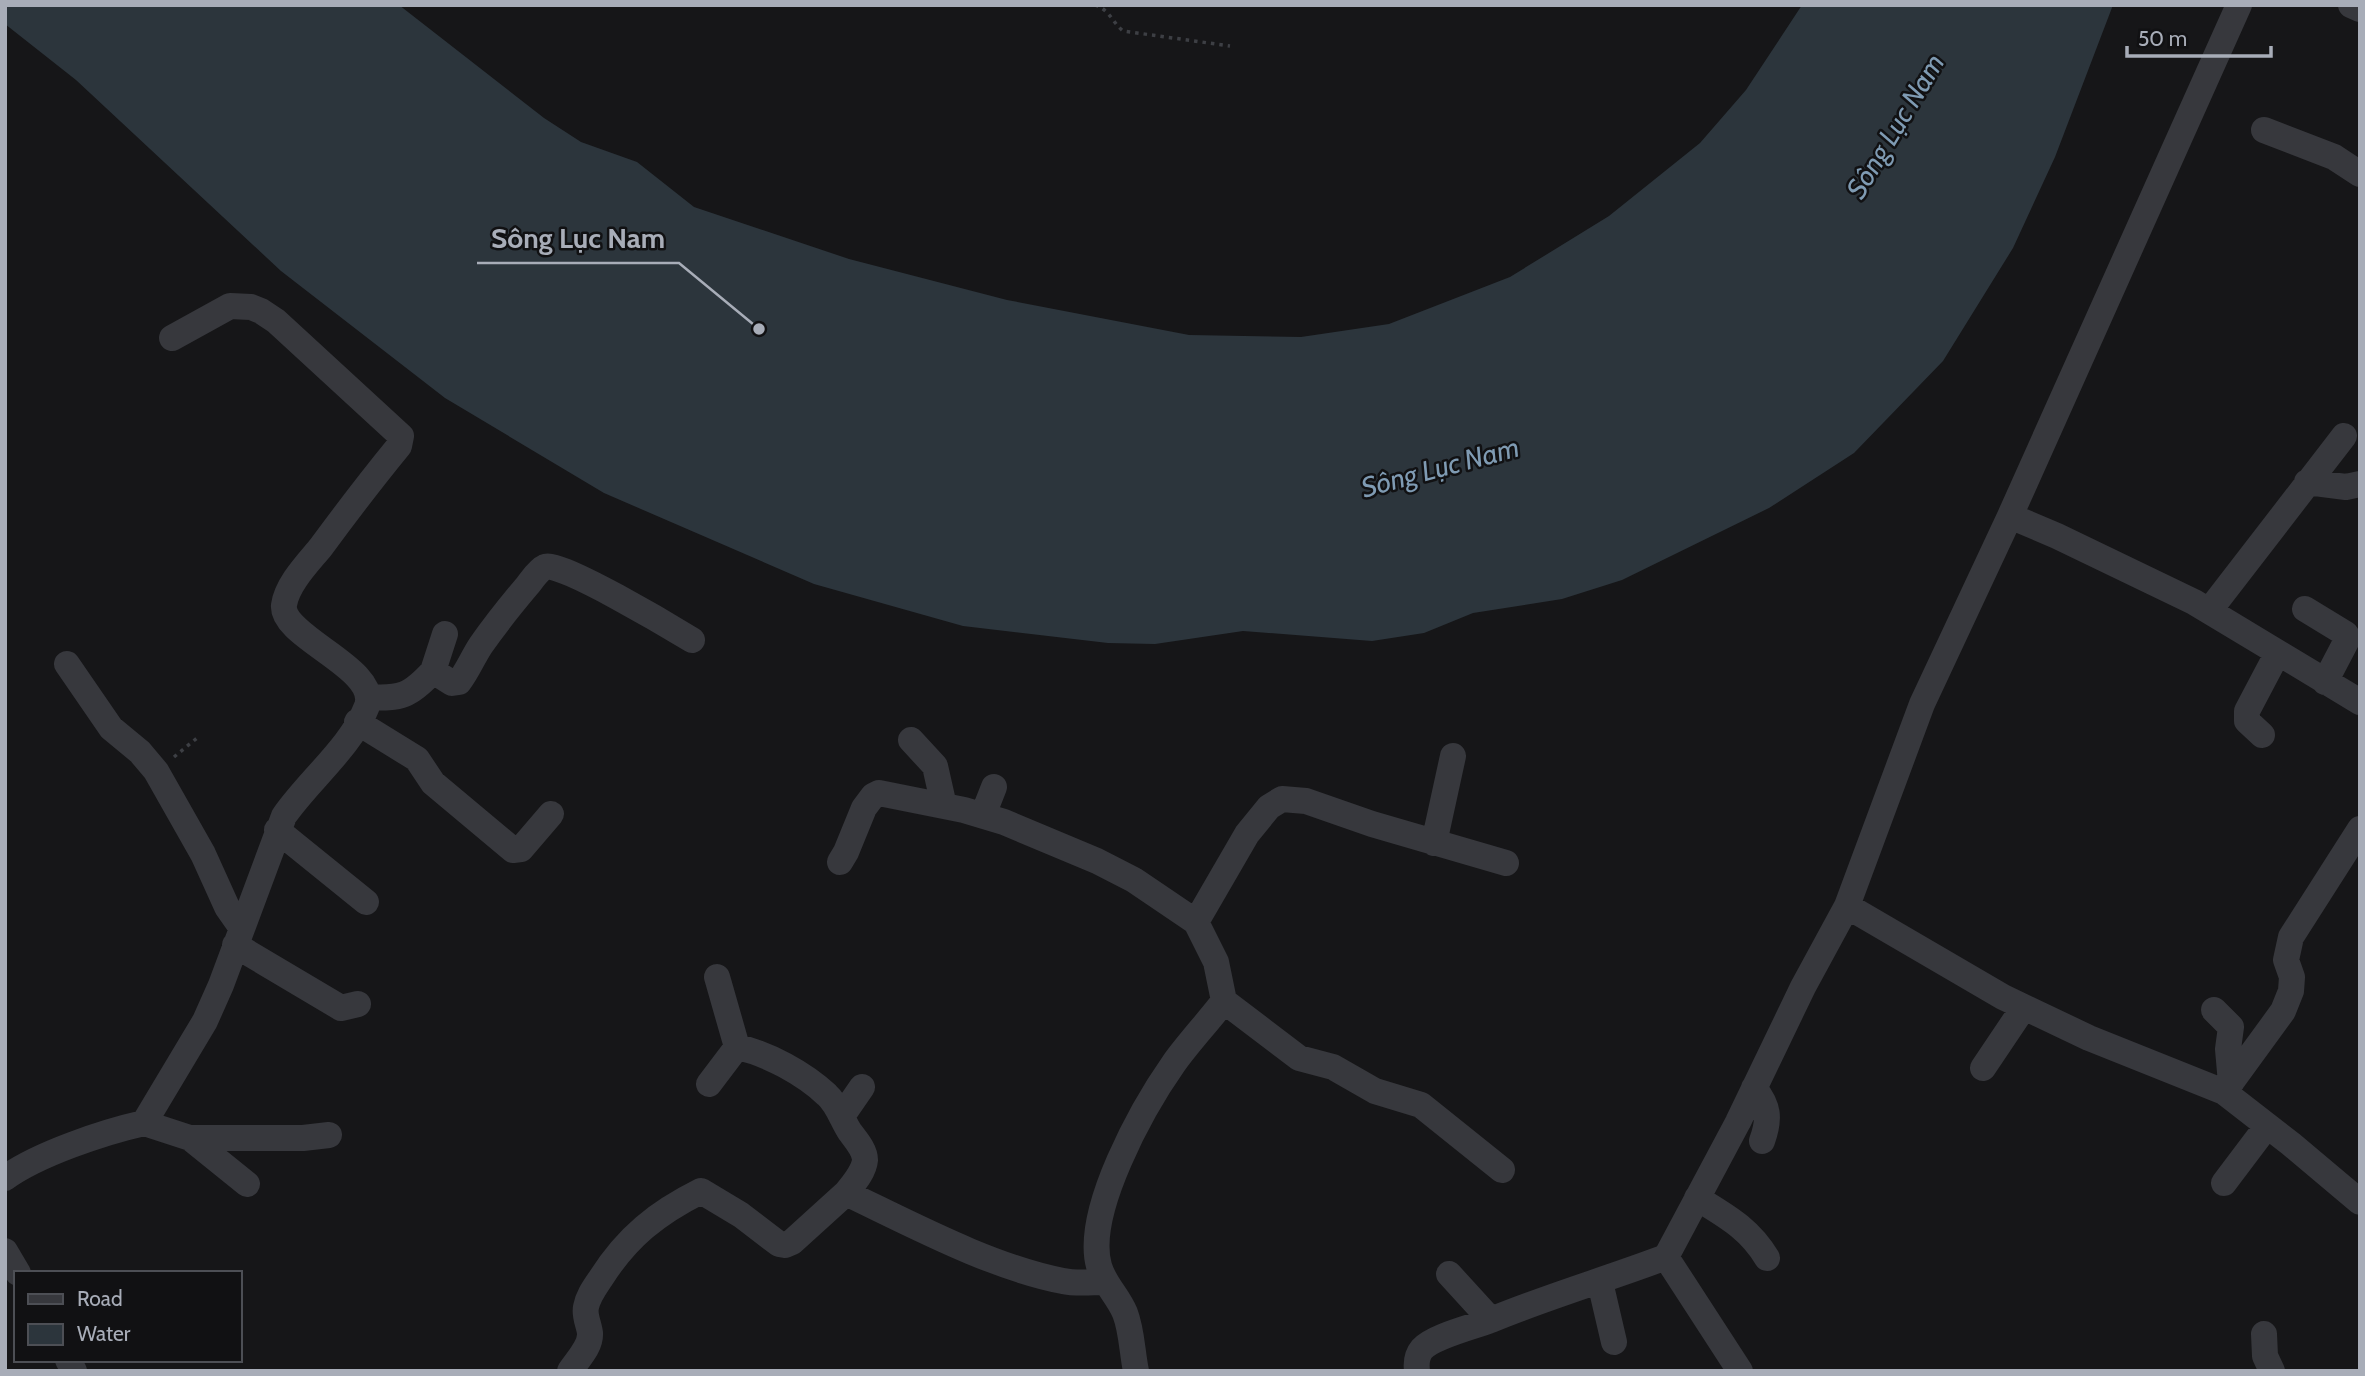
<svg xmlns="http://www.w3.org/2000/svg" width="2365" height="1376" font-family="Cabin,sans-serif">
<rect width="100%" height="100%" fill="#161618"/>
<!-- water -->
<path fill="#2c353c" d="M5 5H399L544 118 581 142 637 162 694 207 849 259 1007 300 1189 335 1301 337 1389 324 1510 277 1609 216 1700 143 1746 90 1802 5H2113L2055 157 2013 248 1943 361 1854 453 1769 508 1622 580 1562 599 1473 613 1424 633 1372 641 1243 631 1155 644 1108 643 963 626 814 584 604 493 445 398 281 271 76 80 5 24Z"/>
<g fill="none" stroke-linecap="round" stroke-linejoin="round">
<!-- path -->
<path stroke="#3d3f44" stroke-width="3.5" stroke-dasharray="3.5 5" stroke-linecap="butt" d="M1095 5C1110 10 1112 22 1123 31L1230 46
M174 757 197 738"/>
<!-- minor -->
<path stroke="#37383d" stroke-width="26" d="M2239 5 2010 516 1922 704 1847 906 2003 997 2089 1038 2224 1092 2291 1144 2360 1202
M2351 5 2360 9
M2264 130 2334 157 2360 174
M2307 482 2346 487 2360 484
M2010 516 2057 536 2194 602 2360 702
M2305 609 2346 634 2348 638 2325 682
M2209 611 2344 436
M67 664 111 728 140 752 156 771 203 854 227 907 241 927
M433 671 445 634
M368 697C401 699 410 696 433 671L452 683 459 682C468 670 473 657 481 645 495 625 511 605 527 586 532 580 538 570 545 567 559 560 674 629 692 640
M357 722 417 759 433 783 513 850 521 849 551 814
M2262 735 2247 721V711L2277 654
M911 740 935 766 944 806
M983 815 994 787
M277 830 366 902
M1434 843 1453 756
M840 862 846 852 864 808 873 796 879 793 964 810 1004 822 1097 861 1134 880 1196 922 1216 962 1224 1001C1208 1022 1189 1042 1174 1063 1143 1107 1084 1212 1099 1266 1104 1284 1118 1296 1125 1313 1132 1331 1132 1352 1136 1371
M1196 922 1247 834 1269 807 1282 799 1306 801 1372 824 1506 863
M235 945 341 1008 358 1004
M717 977 737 1047
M1224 1001 1299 1058 1333 1067 1375 1091 1421 1105 1502 1170
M2214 1010 2231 1027 2228 1049 2231 1083
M1983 1068 2024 1007
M709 1084 737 1047C767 1053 805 1074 827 1095 838 1105 842 1120 850 1132 856 1140 865 1150 865 1160 864 1172 853 1184 846 1193
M1754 1088C1769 1106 1770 1119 1762 1141
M2224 1092 2283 1011 2291 991 2292 977 2286 960 2291 937 2360 829
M842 1116 862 1087
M144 1123 190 1138H303L329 1135
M190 1138 247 1184
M5 1178C38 1154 104 1132 144 1123L205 1021 221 985 284 816C308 781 352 746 367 706 380 668 280 637 284 605 287 584 308 563 321 547 346 513 372 479 399 446L401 436 276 321 261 311 251 307 230 306 172 338
M2224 1183 2267 1126
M1697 1198C1726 1216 1749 1228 1767 1258
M5 1251 18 1273
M1449 1274 1491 1320C1549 1296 1608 1279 1666 1257
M1600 1282 1614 1342
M2264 1334 2265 1356 2272 1371
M68 1360 74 1371
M570 1371C577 1360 591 1347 590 1333 589 1324 584 1316 586 1307 588 1296 595 1287 601 1278 627 1237 657 1213 701 1191L741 1215 779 1244 785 1245 792 1242 846 1193C913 1225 991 1267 1063 1281 1076 1284 1092 1282 1106 1282
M1417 1371C1416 1363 1417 1355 1422 1349 1434 1336 1473 1327 1491 1320
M1740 1371 1666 1257 1738 1122 1803 987 1847 906"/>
</g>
<g text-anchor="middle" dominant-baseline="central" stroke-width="5" stroke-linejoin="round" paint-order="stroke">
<!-- water labels -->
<g font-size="28" font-style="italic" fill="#7f9bb3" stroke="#111113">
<text transform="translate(1895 126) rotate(-59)">Sông Lục Nam</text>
<text transform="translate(1440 467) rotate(-15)">Sông Lục Nam</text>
</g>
</g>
<!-- callouts -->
<path fill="none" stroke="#a8adb8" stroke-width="2.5" d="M759 329L679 263H477"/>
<circle fill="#a8adb8" stroke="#111113" stroke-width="2.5" cx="759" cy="329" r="7"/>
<g font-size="28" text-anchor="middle" font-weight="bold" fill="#a8adb8" stroke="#111113" stroke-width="5" stroke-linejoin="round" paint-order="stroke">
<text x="578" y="248">Sông Lục Nam</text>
</g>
<!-- border -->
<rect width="2365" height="1376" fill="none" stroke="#a8adb8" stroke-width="14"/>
<!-- legend -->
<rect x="14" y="1271" width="228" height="91" fill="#111113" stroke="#4d4f55" stroke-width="2"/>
<rect x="28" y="1294" width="35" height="10" fill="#37383d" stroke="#4d4f55" stroke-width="2"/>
<text x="77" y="1306" font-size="21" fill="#a8adb8">Road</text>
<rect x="28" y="1324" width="35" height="21" fill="#2c353c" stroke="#4d4f55" stroke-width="2"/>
<text x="77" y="1341" font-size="21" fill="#a8adb8">Water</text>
<!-- scale -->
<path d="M2127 46v10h144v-10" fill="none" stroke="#a8adb8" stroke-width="3.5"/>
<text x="2138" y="46" font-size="21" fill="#a8adb8" stroke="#111113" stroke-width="5" paint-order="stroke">50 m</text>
</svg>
